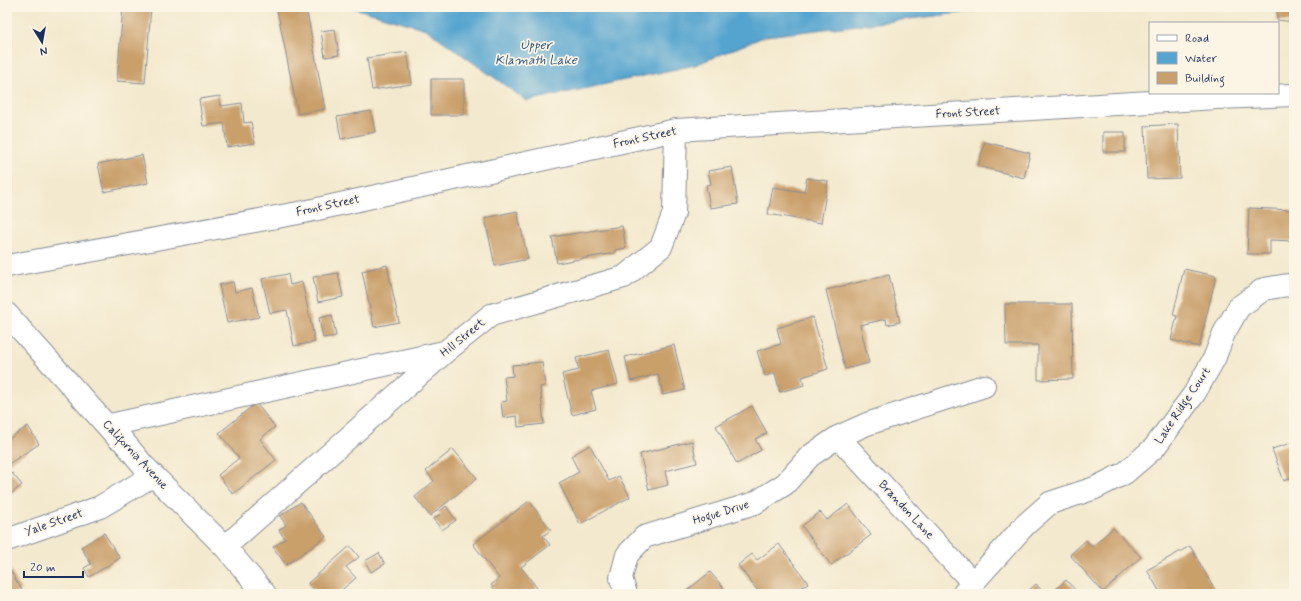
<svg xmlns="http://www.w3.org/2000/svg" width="1301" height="601" font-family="Mynerve,sans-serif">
<rect width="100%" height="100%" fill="#fcf5e5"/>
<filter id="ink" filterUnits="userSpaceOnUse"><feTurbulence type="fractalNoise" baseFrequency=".025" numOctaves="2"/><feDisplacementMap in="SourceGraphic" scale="8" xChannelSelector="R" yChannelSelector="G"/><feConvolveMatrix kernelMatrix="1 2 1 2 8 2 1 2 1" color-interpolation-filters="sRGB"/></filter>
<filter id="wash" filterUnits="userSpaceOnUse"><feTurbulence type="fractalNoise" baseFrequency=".012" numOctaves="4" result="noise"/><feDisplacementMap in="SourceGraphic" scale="16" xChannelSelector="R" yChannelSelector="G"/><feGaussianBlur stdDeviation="0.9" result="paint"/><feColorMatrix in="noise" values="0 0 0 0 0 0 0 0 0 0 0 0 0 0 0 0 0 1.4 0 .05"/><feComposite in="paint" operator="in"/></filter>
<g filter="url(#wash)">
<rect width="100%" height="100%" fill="#f3e9ce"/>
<!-- water -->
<path fill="#55a4cf" stroke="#386a96" d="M350 7H976L977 11 766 36 695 65 527 101 426 29Z"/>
<g id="blocks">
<!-- building -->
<path fill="#c99f6b" d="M123 7H151L145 83 117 81Z
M286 7H306L325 109 298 114 277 9Z
M1277 7H1294V22L1277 20Z
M335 29 339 55 325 57 321 31Z
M407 52 412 84 372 90 367 58Z
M431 79H464V115H431Z
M220 96 221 106 242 103 244 123 251 122 255 143 227 147 224 123 203 126 199 99Z
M371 111 375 132 341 139 337 117Z
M1178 124 1180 178 1147 179 1145 126Z
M1103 132H1125V152H1103Z
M985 142 1030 153 1024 178 978 166Z
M142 155 148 183 104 192 98 164Z
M732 167 738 204 710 208 706 185 711 184 708 171Z
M807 178 828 181 821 223 768 214 773 187 804 192Z
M1249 208 1294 210V241L1270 240V254H1247Z
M517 211 528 259 495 266 485 218Z
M622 226 626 248 615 250V253L557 263 552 237Z
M387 265 399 322 374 327 362 271Z
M1184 269 1216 276 1199 347 1171 340 1177 316 1173 315Z
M338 273 343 297 318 302 313 277Z
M288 274 290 285 302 282 315 342 294 346 287 310 270 313 262 279Z
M889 275 900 322 887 325 886 319 860 325 869 363 845 369 826 290Z
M233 282 235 292 252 288 259 317 227 323 219 285Z
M1005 304H1072L1073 379 1038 380V345H1006Z
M332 315 336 336 323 338 319 318Z
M813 317 828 369 802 377 804 385 780 392 775 373 765 376 757 351 781 344 777 328Z
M674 345 685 390 663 395 658 374 631 381 625 357Z
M1292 346H1294V359L1291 358Z
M609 350 618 384 591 391 596 409 572 415 562 374 579 370 576 358Z
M542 362 545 386 540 387 544 424 518 427 517 416 503 418 501 402 507 401 504 377 513 376 512 365Z
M256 403 275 427 260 439 276 460 233 494 218 475 239 458 219 433Z
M752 406 767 433 755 439 761 450 737 464 716 426Z
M28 426 39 444 7 465V440Z
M692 441 697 463 665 471 668 485 649 490 640 454Z
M1294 442V477L1284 481 1272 449Z
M590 445 609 481 619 476 630 497 580 524 559 483 579 472 571 456Z
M453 449 477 478 430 516 415 497 434 481 426 471Z
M12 473 22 485 7 497V477Z
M529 501 551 530 543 536 550 545 521 567 537 588 529 594H498L491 585 499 578 473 544Z
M301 502 326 537 286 565 273 547 285 539 279 530 286 525 280 516Z
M848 504 871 535 831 565 802 526 820 512 827 520Z
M446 506 456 520 442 530 433 519 441 514 439 512Z
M1113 528 1141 557 1103 592 1070 555 1086 540 1092 547Z
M104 533 120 558 89 577 84 568 91 564 81 547Z
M779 544 808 583 793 594H760L738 565 752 554 757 560Z
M350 546 359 557 346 567 356 578 337 594H318L308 583Z
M1190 546 1217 594H1161L1147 570Z
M379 553 385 564 371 572 365 561Z
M10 570 22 590 14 594H7V572Z
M710 572 729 594H683Z
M1066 580 1079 594H1050Z
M1036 584 1045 594H1025Z"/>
</g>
</g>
<g filter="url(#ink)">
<use href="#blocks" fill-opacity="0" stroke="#878c96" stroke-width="1"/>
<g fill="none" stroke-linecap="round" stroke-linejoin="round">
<defs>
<path id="minor" d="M7 266 304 212 676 130 1217 98 1294 95
M7 314 118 438
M838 437 973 583
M143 465 225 547 265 594
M7 540 100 507 152 476 110 425 444 352
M225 547 445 352 491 315 624 277 661 247 674 213 676 130
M626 594 621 578 627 555 644 537 755 503 785 484 810 456 838 437 867 424 984 386
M963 594 1025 525 1050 503 1095 488 1125 473 1154 448 1194 394 1214 359 1224 333 1239 307 1264 289 1288 285 1294 287"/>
</defs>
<!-- minor casing -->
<use href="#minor" stroke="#878c96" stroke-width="24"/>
<!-- minor -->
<use href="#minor" stroke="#fff" stroke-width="22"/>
</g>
</g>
<g text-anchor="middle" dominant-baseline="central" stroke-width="3.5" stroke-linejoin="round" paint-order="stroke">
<!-- street labels -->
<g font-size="12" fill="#1b2f5e" stroke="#fcf5e5">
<text transform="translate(968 113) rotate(-3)">Front Street</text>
<text transform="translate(645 138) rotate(-12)">Front Street</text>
<text transform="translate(328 206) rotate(-12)">Front Street</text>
<text transform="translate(463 338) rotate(-39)">Hill Street</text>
<text transform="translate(1183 406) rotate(-56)">Lake Ridge Court</text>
<text transform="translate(135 455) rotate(47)">California Avenue</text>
<text transform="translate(906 510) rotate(47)">Brandon Lane</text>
<text transform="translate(721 513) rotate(-17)">Hogue Drive</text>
<text transform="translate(54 523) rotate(-19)">Yale Street</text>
</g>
<!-- water labels -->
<g font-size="13" font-style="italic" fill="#2f5886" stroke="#fcf5e5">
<text x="536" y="45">Upper<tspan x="536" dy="15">Klamath Lake</tspan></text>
</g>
</g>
<!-- margin -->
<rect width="1301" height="601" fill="none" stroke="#fcf5e5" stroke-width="24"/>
<!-- legend -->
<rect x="1149" y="22" width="130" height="72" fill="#fcf5e5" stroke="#a2a6af"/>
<rect x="1157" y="35" width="20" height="6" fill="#ffffff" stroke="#a2a6af"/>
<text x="1185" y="42" font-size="12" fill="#1b2f5e">Road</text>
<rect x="1157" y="52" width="20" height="12" fill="#55a4cf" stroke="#a2a6af"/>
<text x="1185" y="62" font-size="12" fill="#1b2f5e">Water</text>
<rect x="1157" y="72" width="20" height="12" fill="#c99f6b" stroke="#a2a6af"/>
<text x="1185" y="82" font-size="12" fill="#1b2f5e">Building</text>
<!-- north arrow -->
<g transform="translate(42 42) rotate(169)" stroke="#fcf5e5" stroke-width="3" paint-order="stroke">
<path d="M0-3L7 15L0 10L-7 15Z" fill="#1b2f5e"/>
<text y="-6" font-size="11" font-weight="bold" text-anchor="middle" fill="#1b2f5e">N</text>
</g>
<!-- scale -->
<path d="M24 571v6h59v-6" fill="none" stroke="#1b2f5e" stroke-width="2"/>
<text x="30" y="571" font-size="12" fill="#1b2f5e" stroke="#fcf5e5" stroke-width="3" paint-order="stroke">20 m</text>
</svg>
